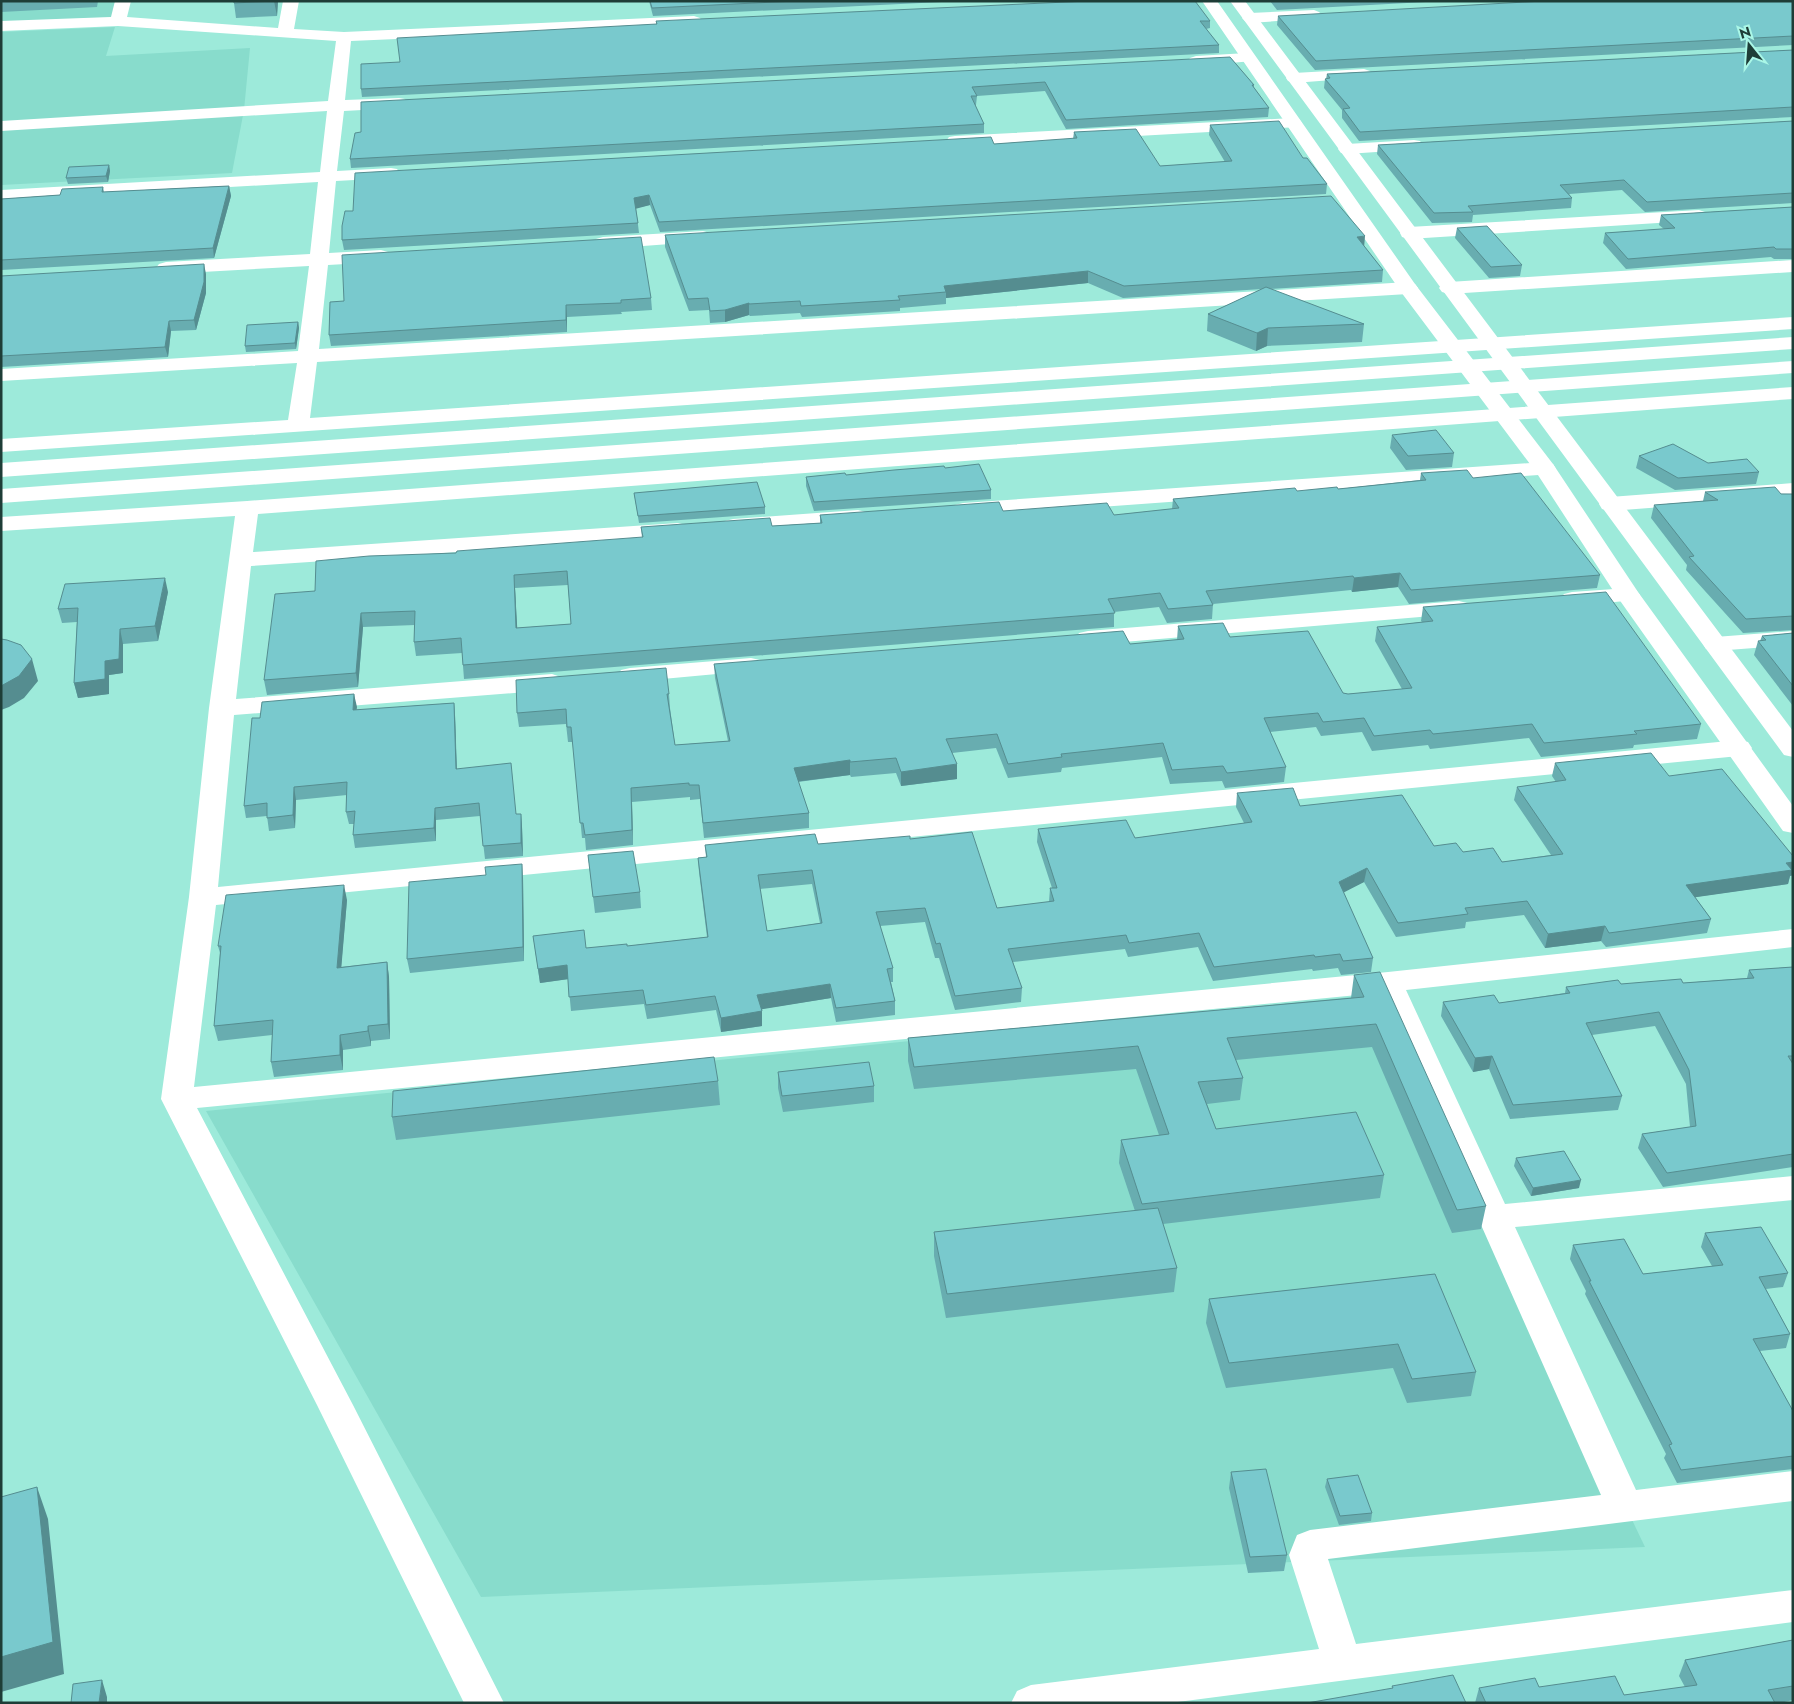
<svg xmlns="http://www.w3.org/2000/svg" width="1794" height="1704" font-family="Jost,sans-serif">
<rect width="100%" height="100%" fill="#9deada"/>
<!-- built -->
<path fill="#88dccc" d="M1 1H119L118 17 1 22Z
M115 27 106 56 250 48 244 110 232 173 1 185V32Z
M1381 994 1645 1547 481 1597 206 1111Z"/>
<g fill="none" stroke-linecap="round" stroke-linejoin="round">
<!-- minor -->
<path fill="#fff" fill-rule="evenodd" d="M115 1H131L127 17 278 28 283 1H299L294 29 344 32 694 16 700 18 702 21 700 24 694 26 351 41 345 100 399 98 405 99 407 103 405 107 399 108 344 111 337 171 391 168 397 169 400 173 397 177 391 178 336 181 329 253 381 250 388 252 390 256 388 260 381 262 328 265 319 349 1408 282 1415 284 1418 288 1415 292 1408 294 317 362 310 418 1793 317V329L1 452V439L288 420 297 363 1 381V369L298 351 309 266 166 274 159 272 156 268 159 264 166 262 310 254 318 182 1 200V190L320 172 327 111 1 131V121L328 101 336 41 118 26 1 31V21L111 17Z
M1314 10 1319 12 1322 15 1319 18 1250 23 1245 21 1242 18 1245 15 1250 13Z
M1247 53 1253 55 1255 58 1253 61 1196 66 1190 64 1188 61 1190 58 1196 56Z
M1364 69 1370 71 1372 74 1370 77 1294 83 1288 81 1286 78 1288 75 1294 73Z
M1293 118 1299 119 1302 123 1299 127 955 146 949 145 946 141 949 137 955 136Z
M1414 140 1420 141 1423 145 1420 149 1347 154 1341 153 1338 149 1341 145 1347 144Z
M1699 210 1705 212 1708 216 1705 220 1409 239 1402 237 1400 233 1402 229 1409 227Z
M703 231 710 233 712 237 710 241 603 249 596 247 594 243 596 239 603 237Z
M1793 260V272L1449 294 1442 292 1439 288 1442 284 1449 282Z
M1793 387V399L258 514 253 552 678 523 686 525 689 530 686 535 678 537 251 566 236 699 552 674 561 677 565 682 561 687 552 690 234 715 218 887 1739 740 1748 742 1752 748 1748 754 1739 756 216 905 194 1087 1388 972 1793 929V947L1406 990 1505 1204 1793 1176V1200L1515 1227 1636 1490 1793 1471V1501L1328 1559 1356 1644 1793 1590V1622L1170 1703H1011L1017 1691 1031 1685 1319 1649 1289 1555 1297 1535 1310 1530 1601 1495 1378 993 197 1108 353 1405 504 1703H464L317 1405 161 1099 189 897 209 708 235 516 1 531V517L247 501Z
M1545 462 1553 464 1556 469 1553 474 963 517 955 515 952 510 955 505 963 503Z
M1793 483V497L1610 511 1602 509 1599 504 1602 499 1610 497Z
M858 510 866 512 869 517 866 522 733 533 725 531 722 526 725 521 733 519Z
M1628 588 1636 590 1640 595 1636 600 1572 606 1564 604 1560 599 1564 594 1572 592Z
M1459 601 1467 603 1471 608 1467 613 1088 645 1079 643 1076 638 1079 633 1088 631Z
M1793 631V645L1715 651 1706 649 1703 644 1706 639 1715 637Z
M751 658 760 660 763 665 760 670 630 682 621 680 618 675 621 670 630 668Z"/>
<!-- tertiary -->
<path fill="#fff" fill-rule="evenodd" d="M1202 1H1217L1415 284 1553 464 1638 592 1793 806V833L1783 831 1616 595 1536 472 1401 292Z
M1230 1H1245L1793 731V757L1784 755Z"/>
<!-- secondary -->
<path fill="#fff" fill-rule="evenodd" d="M1793 337V349L1 477V463Z
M1793 361V373L1 503V489Z"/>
</g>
<!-- wall -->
<path fill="#68adb0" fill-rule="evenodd" d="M1 1H98L97 7 1 12Z
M234 1H278L277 16 236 18 234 3Z
M649 1H962L653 16Z
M1270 1H1444L1277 10Z
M1793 1V45L1315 70 1277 25 1278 16Z
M656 21H1210V28L1206 29 1219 45V53L362 97 361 89 400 62 656 24Z
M1793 50V117L1359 141 1342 118V110L1324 88 1325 79H1326L1327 74Z
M1230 57 1254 85V88L1269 108 1268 117 1066 129 1045 91 977 96 976 105H975L984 124V133L351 168 350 159Z
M1793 121V203L1645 212 1622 190 1569 194 1572 198 1571 208 1473 215 1472 222 1432 223 1377 154 1378 145Z
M1210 125 1303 158 1327 184 1326 194 660 232 650 205 636 208 639 233 344 250 342 240 353 211 994 144 1073 139 1074 132 1160 166 1225 162 1209 135Z
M109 165 110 171 108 182 68 184 66 178Z
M229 186 231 196 214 258 1 270V199L60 195 103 187 104 192Z
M1793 207V259H1774L1771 257 1626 269 1603 243 1605 233 1664 229 1659 225 1661 215Z
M1457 228 1522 265 1520 276 1489 278 1455 238Z
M665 235 1364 246 1383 270 1382 282 1269 289 1364 324 1362 342 1267 346 1256 351 1207 331 1208 314 1262 289 1123 298 1088 283 946 298V304L900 308V311L802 317 800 313 750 316 749 315 725 322 710 323 709 310 689 311 665 247Z
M206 274V293L196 330 171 331 168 357 1 367V276Z
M651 298 652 310 621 312 622 314 567 317V332L331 346 329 335 330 302Z
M298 322 299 328 296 349 246 352 245 346Z
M1392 435 1454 453 1452 467 1406 470 1390 448Z
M1639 456 1759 472 1756 484 1675 490 1636 468Z
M945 468 991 490V499L814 511 806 486V477L846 475Z
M1421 473 1473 478 1600 575 1597 588 1409 604 1398 587 1352 592 1351 590 1213 604 1212 619 1167 623 1159 607 1114 612V627L464 679 462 653 416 656 414 642 415 625 363 627 358 687 267 695 264 680 315 591 456 553 642 538 641 527 772 526 820 523V515L1003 511 1114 515 1172 509 1173 499 1338 489 1420 480ZM568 585 571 624 517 628 515 588Z
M1705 492 1793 494V630L1743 633 1686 570 1687 565 1651 518 1654 505 1703 501Z
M634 493 765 507V514L639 523Z
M168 592 158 641 123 644V673L109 675V694L78 698 74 683 77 622 62 623 58 609Z
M1423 607 1701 724 1697 739 1634 745 1633 748 1541 757 1529 738 1430 749 1428 745 1372 751 1362 732 1321 736 1316 727 1270 732 1286 767 1284 782 1225 788 1222 781 1170 784 1162 757 1062 768 1061 772 1008 778 996 748 952 753 957 779 901 786 896 773 851 777 850 775 798 782 809 813V828L704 838 700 799 690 800V797L632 802 633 845 586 850 585 838H582L573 742H568L566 724 519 727 517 713 669 694 670 708 675 745 728 741 715 678 714 664 1130 644 1177 640 1178 626 1230 637 1343 693 1348 694 1402 689 1375 641 1377 627 1422 622 1421 621Z
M1793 633V706L1754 655 1758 641H1760L1762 636Z
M354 694 356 710 454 703 455 715 457 769 516 814H521L522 827 523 856 485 859 480 816 436 820V841L355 848 353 835 354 824H349L346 812 347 795 296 800 295 828 269 831 267 816 246 818 244 806 260 718Z
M1555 763 1669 776 1793 856V875L1790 876 1788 884 1695 897 1711 919 1707 933 1606 947 1601 941 1545 948 1524 915 1466 922 1465 928 1396 937 1364 882 1343 892 1373 958 1371 972 1341 975 1338 968 1313 971 1312 969 1213 981 1198 947 1128 957 1125 949 1013 962 1022 988 1021 1002 955 1010 939 958H935L925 922 880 926 893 968V982H891L895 1001V1015L836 1022 831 998 761 1009 762 1026 721 1032 716 1010 647 1019 644 1004 571 1011 568 979 540 983 533 936 586 948 627 946 707 937 699 872 698 858 706 857 705 845 818 844 910 839 997 908 1049 902 1050 888H1052L1037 842 1038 829 1135 838 1244 823 1236 807 1237 793 1300 806 1434 846 1502 862 1551 855 1514 800 1517 787 1556 782 1552 776ZM812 884 820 923 767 931 760 889Z
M588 855 640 892 641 908 595 913Z
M523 877 524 961 410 973 407 959Z
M347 900 341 967 387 962 389 977 390 1039 371 1041V1046L343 1050V1070L274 1077 271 1062 272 1035 218 1041 214 1026 220 953 218 946Z
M1793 967V1167L1663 1187 1638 1148 1642 1134 1690 1127 1686 1084 1655 1026 1592 1035 1622 1096 1618 1110 1510 1119 1489 1069 1473 1072 1441 1016 1443 1002 1499 1003 1565 993 1566 987 1621 984 1683 983 1747 978 1749 970Z
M1354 975 1486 1206 1481 1229 1452 1233 1372 1047 1236 1060 1243 1078 1240 1100 1207 1104 1216 1129 1384 1175 1380 1198 1163 1224 1177 1268 1174 1292 946 1318 934 1256V1232L1135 1211 1119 1163 1121 1140 1159 1135 1136 1069 914 1089 908 1061V1038L1351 998Z
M778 1072 874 1086V1102L783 1112 778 1088Z
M718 1081 720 1105 396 1140 392 1117Z
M1516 1158 1579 1188 1531 1196 1514 1166Z
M1705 1233 1788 1273 1783 1287 1766 1289 1790 1334 1786 1348 1760 1351 1793 1411V1469L1677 1483 1664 1458 1666 1454 1585 1294 1586 1291 1570 1259 1573 1245 1643 1274 1712 1266 1701 1247Z
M1435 1274 1476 1372 1471 1396 1407 1403 1393 1368 1226 1388 1206 1323 1209 1299Z
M1231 1472 1287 1555 1284 1571 1248 1573 1229 1488Z
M1327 1479 1372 1513 1371 1521 1339 1525 1325 1487Z
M1793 1640V1700L1780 1703H1475L1479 1688 1539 1687 1624 1695 1685 1687 1679 1676 1685 1660Z"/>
<!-- shaded-wall -->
<path fill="#558d90" d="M274 1H278L277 16Z
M109 165 110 171 108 182 106 176Z
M229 186 231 196 214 258 213 248Z
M649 195 650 205 635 209 634 198Z
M1365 236 1364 248 1357 237Z
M204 264 206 274V293L196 330 194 320Z
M1088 271V283L946 298V292L944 286Z
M749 303V315L725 322V310Z
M566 305 567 317V332L566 320Z
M169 321 171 331 168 357 165 347Z
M298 322 299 328 296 349 295 343Z
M1268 328 1267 346 1256 351 1257 333Z
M1400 573 1398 587 1352 592 1354 578Z
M514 575 515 588 518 642 516 628Z
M165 578 168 592 158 641 155 626Z
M361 613 363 627 358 687 356 673Z
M120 629 123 644V673L109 675V694L78 698 74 683 105 661Z
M32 659 38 681 24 698 9 707 1 710V686Z
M354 694 357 707 355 723 353 710Z
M454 703 455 715 457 781 456 769Z
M850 760V775L794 782V768Z
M957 764V779L901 786V772Z
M294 787 296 800 295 828 293 815Z
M631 788 632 802 633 845 632 830Z
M435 808 436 820V841L434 828Z
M521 814 522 827 523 856 521 843Z
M1793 862V875L1790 876 1788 884 1683 899 1686 885Z
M522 864 523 877 524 961 523 947Z
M1367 868 1364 882 1337 896 1339 882Z
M344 885 347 900 340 983 337 968Z
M1605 926 1601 941 1545 948 1548 934Z
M387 962 389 977 390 1039 388 1024Z
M567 965 569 979 540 983 538 969Z
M830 984 831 998 758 1010 757 995Z
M762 1011V1026L721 1032V1018Z
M368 1026 371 1041V1046L368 1031Z
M340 1035 343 1050V1070L340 1055Z
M1492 1056 1489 1069 1473 1072 1475 1058Z
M1581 1180 1579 1188 1531 1196 1533 1188Z
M37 1487 48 1519 64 1674 1 1692V1657Z
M102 1680 107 1697V1703H99Z"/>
<!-- building -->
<path fill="#79c9cd" stroke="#558d90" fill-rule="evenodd" d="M234 1H274L234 3Z
M650 1H796L652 8Z
M1088 1H1195L1210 21H1200L1219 45 361 89V64L400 62 397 38 657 24 656 21Z
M1543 1H1793V36L1316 61 1278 16Z
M1793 50V107L1360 132 1343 109 1350 108 1325 79 1330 78 1327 74Z
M1230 57 1254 85H1252L1269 108 1066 120 1045 82 972 87 977 96H971L984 124 350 159 355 133 361 132V102Z
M1279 121 1303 158H1307L1327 184 659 222 649 195 634 198 638 223 342 240V226L345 211H353L355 173 991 137 994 144 1077 138 1074 132 1136 129 1160 166 1232 161 1210 125Z
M1793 121V193L1647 202 1624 180 1560 185 1572 198 1468 206 1473 212 1434 213 1378 145Z
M109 165 106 176 66 178 69 167Z
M229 186 213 248 1 260V199L60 195 62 189 103 187 102 192Z
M1331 196 1365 236 1357 237 1383 270 1124 286 1088 271 944 286 946 292 898 296 900 300 801 306 800 301 749 304V303L725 310 710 311 708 298 688 299 665 235Z
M1793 207V249H1776L1774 247 1628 259 1605 233 1675 228 1661 215Z
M1487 226 1522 265 1491 267 1457 228Z
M641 237 651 298 621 300V303L566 305V320L329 335 330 302 344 301 342 255Z
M204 264V282L194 320 169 321 165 347 1 356V276Z
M1266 287 1364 324 1268 328 1257 333 1208 314Z
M298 322 295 343 245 346 247 325Z
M1436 430 1454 453 1408 456 1392 435Z
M1673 444 1708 463 1747 459 1759 472 1678 478 1639 456Z
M979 464 991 490 814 502 806 477 845 473 846 475 894 470 944 466 945 468Z
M1467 470 1473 478 1521 473 1600 575 1411 590 1400 573 1354 578 1353 576 1206 591 1213 605 1168 609 1160 593 1108 599 1115 613 463 665 461 638 414 642 415 611 361 613 356 673 264 680 275 594 315 591 316 561 369 556 456 553 457 551 643 537 641 527 770 518 772 526 822 523 820 515 999 502 1003 511 1107 503 1114 515 1179 508 1173 499 1295 488 1297 491 1337 487 1338 489 1426 480 1421 473ZM567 571 571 624 516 628 514 575Z
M757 482 765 507 638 516 634 493Z
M1775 487 1781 494H1793V616L1746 619 1689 557 1694 556 1654 505 1718 500 1705 492Z
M165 578 155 626 120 629 119 659 105 661V679L74 683 78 608 58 609 65 584Z
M1606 592 1701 724 1634 731 1637 734 1544 743 1532 724 1433 734 1430 730 1374 736 1364 718 1323 722 1318 713 1264 718 1286 767 1227 773 1223 766 1172 770 1163 743 1061 754 1062 757 1008 764 997 734 946 739 957 764 901 772 896 758 850 762V760L794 768 809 813 703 823 699 785H689V783L631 788 632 830 585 835 583 823H580L571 727H567L566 709 517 713 516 680 666 668 669 694H667L675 745 730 741 714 664 1123 631 1130 644 1184 639 1178 626 1223 623 1230 637 1308 631 1343 693 1348 694 1412 688 1377 627 1433 621 1423 607Z
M1793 633V686L1758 641 1766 640 1762 636Z
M1 639 7 640 21 645 32 659 19 676 1 686Z
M354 694 353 710 454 703 456 769 511 763 516 814H521V843L483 846 479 803 435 808 434 828 353 835 355 811 346 812 347 782 294 787 293 815 267 818V803L244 806 252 718H260L262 702Z
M1651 753 1669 776 1722 769 1793 856V862L1786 863 1792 870 1686 885 1711 919 1609 933 1605 926 1548 934 1527 901 1465 908 1468 914 1398 923 1367 868 1339 882 1373 958 1343 961 1340 954 1315 957 1314 955 1214 967 1199 933 1129 943 1126 935 1008 949 1022 988 955 996 940 943 936 944 925 908 876 912 893 968 887 969 895 1001 836 1008 830 984 757 995 762 1011 721 1018 715 996 646 1005 643 990 569 997 567 965 538 969 533 936 584 930 586 948 627 944V946L708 937 698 858 707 857 705 845 815 834 818 844 910 836V839L972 832 997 908 1054 901 1050 888H1057L1038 829 1126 820 1135 838 1252 822 1237 793 1293 788 1300 806 1402 795 1434 846 1456 843 1463 852 1493 848 1502 862 1563 854 1517 787 1566 780 1555 763ZM812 870 822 923 767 931 758 875Z
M633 851 640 892 593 897 588 855Z
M522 864 523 947 407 959 409 882 486 875 485 867Z
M344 885 337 968 387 962 388 1024 368 1026V1031L340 1035V1055L271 1062 273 1020 214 1026 221 946H218L226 895Z
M1793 967V1056H1788L1793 1064V1154L1667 1173 1642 1134 1696 1126 1689 1070 1659 1012 1586 1023 1622 1096 1513 1105 1492 1056 1475 1058 1443 1002 1494 995 1499 1003 1570 993 1566 987 1618 980 1621 984 1681 979 1683 983 1754 978 1749 970Z
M1380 972 1486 1206 1457 1210 1376 1024 1227 1038 1243 1078 1198 1082 1216 1129 1356 1112 1384 1175 1142 1204 1121 1140 1169 1134 1138 1046 914 1067 908 1038 1364 997 1354 975Z
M714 1057 718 1081 392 1117 393 1091Z
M869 1062 874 1086 782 1096 778 1072Z
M1564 1151 1581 1180 1533 1188 1516 1158Z
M1158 1208 1177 1268 947 1294 934 1232Z
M1761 1227 1788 1273 1759 1277 1790 1334 1753 1339 1793 1411V1456L1681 1470 1669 1445 1672 1444 1589 1281H1591L1573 1245 1624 1239 1643 1274 1723 1265 1705 1233Z
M1435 1274 1476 1372 1412 1379 1398 1344 1229 1363 1209 1299Z
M1266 1469 1287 1555 1250 1557 1231 1472Z
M1358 1475 1372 1513 1340 1516 1327 1479Z
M37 1487 53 1642 1 1657V1497Z
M1793 1640V1686L1768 1690 1775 1703H1486L1479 1688 1535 1678 1539 1687 1615 1676 1624 1695 1697 1685 1685 1660Z
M1453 1675 1466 1703H1307L1393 1688 1392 1686Z
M102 1680 99 1703H71L73 1684Z"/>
<!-- border -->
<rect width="1794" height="1704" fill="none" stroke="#1e3d37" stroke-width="5"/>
<!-- north arrow -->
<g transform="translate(1749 45) rotate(343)" stroke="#aaf7e7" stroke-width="4" paint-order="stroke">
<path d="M0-4L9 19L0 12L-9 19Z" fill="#1e3d37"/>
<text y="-8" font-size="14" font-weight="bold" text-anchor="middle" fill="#1e3d37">N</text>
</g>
</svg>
